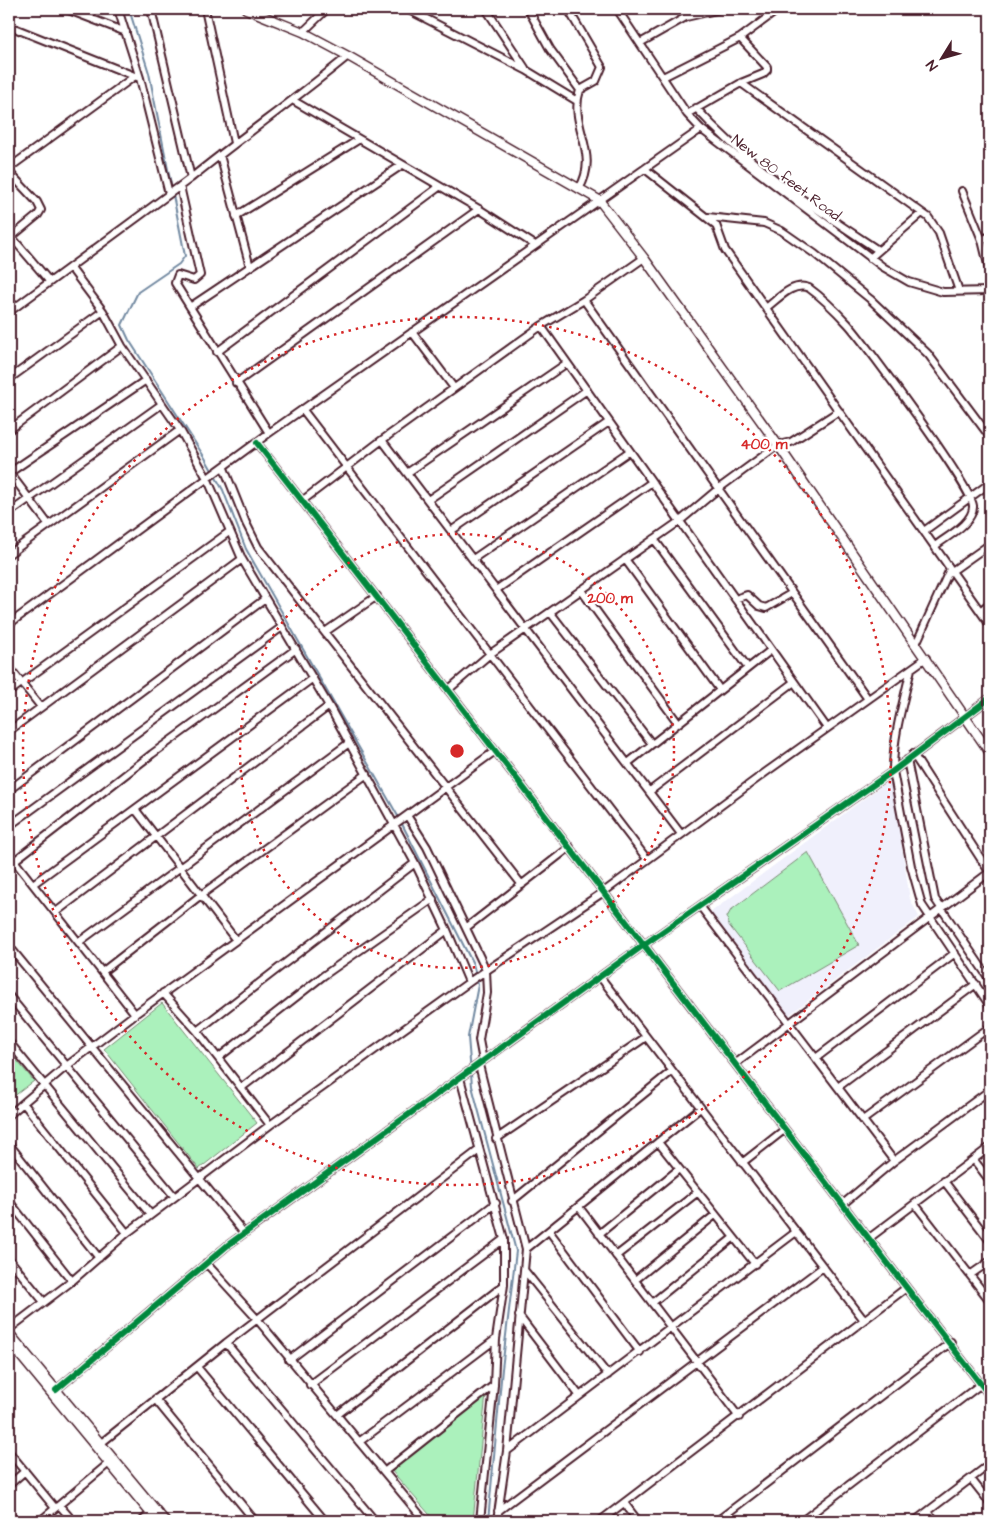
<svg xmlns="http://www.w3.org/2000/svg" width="999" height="1530" font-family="'Architects Daughter',sans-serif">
<rect width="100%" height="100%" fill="#fff"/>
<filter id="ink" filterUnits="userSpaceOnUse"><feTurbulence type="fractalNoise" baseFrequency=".02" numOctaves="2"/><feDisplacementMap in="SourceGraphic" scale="10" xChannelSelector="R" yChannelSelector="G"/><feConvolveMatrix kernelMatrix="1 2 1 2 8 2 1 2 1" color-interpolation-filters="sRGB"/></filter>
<g filter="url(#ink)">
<!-- built -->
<path fill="#f0f0fc" d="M891 779 910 899 919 917 789 1015 711 912Z"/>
<!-- green -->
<path fill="#abf1bc" stroke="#7a8874" d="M808 852 859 945 780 991 728 924 727 917 731 910Z
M162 1003 257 1123 199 1169 104 1049Z
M9 1051 34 1081 9 1100Z
M486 1394 473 1521H435L391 1470Z"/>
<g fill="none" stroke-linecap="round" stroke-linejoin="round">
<!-- stream -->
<path stroke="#738aa2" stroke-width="2" d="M129 9 149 73 172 190
M173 195 185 256 179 264 138 292 122 325 129 340 205 458 223 490 246 549 399 818
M401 822 473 964 476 975
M477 980 478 985 468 1037 472 1086 516 1251 502 1369 488 1521"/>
<defs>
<path id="minor" d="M66 9 126 32
M118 9 140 78 169 194
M205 9 234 143
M407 9 526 70 577 101
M486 9 525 68
M528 9 550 49 580 90C568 126 601 153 579 189
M568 9 602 67 596 81 580 90
M617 9 687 114 701 129 883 267 909 282 943 292 990 291
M9 26 137 77
M303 32 327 9
M640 43 686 17 721 9
M663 77 740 38 779 9
M741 83 928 217 939 233 959 291
M294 101 479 209 535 245
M696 108C748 166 813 207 878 250
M687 114 741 83 763 74 767 70V67L740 38
M220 155 250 267
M9 168 135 76
M645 169 716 225 725 250 990 625
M9 172 37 202 41 210 38 215 9 239
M191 178C243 136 297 98 348 56
M180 186 200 275 194 280 178 275 175 283 269 433
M962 191 982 240 990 273
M236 216 358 140
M708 217 764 223 782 231 815 254 870 299 928 354 990 437
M9 234 50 282
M982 240 990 236
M870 258 922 213
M70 267 103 311 122 346 180 430 208 480 242 559 329 706 415 863 447 930 469 982
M584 300 868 699
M190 307 402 165
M766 308C778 299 793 281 809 288 823 298 836 311 848 324 866 344 973 489 973 506 974 523 946 537 935 546
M9 312 191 178 151 9
M541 326 827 728
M412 332 454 388
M217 352 439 187
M9 379 103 311
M236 383 479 209
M303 410 647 859
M9 430 122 346
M382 440 681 834
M257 443C504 759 745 1079 990 1396
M224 468 246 523 258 547 522 885
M9 472 49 525
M9 473 146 380
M407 473 567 363
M428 500 587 390
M302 501 382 440 541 326 584 300 644 258
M9 513 162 404
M451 531 609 422
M924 531 990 483
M654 539 748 668
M9 554 180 430
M473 559 630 451
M625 559 720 690
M952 571 990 544
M496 590 652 482
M581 590 678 723
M735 599 747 595 759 606 766 608 792 593
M980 611 990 603
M550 612 652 744
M9 624 269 433 701 129
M325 632 377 596
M916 644 950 569
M9 667 41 707
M911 669C903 703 893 736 893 771L911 866 922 905 990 1006
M448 690 490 654 680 521 718 489 778 445 791 442 839 411
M9 692 229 532
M9 731 242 559
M913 754 990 873
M907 760 935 899 990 980
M628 763 771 650
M9 790 265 599
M650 791 794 682
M135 809 235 939
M408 817 427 847 486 970 487 993 479 1040 483 1061
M9 826 282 627
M9 854 135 1014
M14 861 152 754 296 649
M33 884 313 678
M700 906 894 1161
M56 912 329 706
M467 927 570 847
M79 942 349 743
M9 946 244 1233
M102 972 201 895 367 774
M601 978 864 1320
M163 993 197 1031 270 1125
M9 996 174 1196
M197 1031 415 863
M9 1042 151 1215
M218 1058 323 976 433 899
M816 1058 955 953
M735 1064 990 872
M479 1065 526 1249 507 1451 497 1521
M460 1078 504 1239V1285L496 1339 494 1385 480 1521
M838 1087 976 984
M241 1088 447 930
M24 1104 127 1233
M9 1115 68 1065 135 1014 495 751
M863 1120 990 1027
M496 1139 646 1037
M658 1142 755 1264
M9 1144 99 1258
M974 1160 990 1181
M742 1163 784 1130
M944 1181 990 1241
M9 1201 72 1281
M512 1201 672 1071
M843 1204 894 1161 990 1090
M915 1204 990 1301
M579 1207 739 1417
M549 1231 640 1352
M599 1234 679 1169
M868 1239 990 1147
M526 1249 699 1109
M616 1256 698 1192
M9 1259 44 1302
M206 1263 257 1319 425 1521
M525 1271 608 1375
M970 1275 990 1261
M635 1280 715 1215
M652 1303 733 1238
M519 1316 579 1395
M9 1329 72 1281 127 1233 270 1125 475 978 605 891 766 772 926 658
M226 1343 375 1521
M289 1360 496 1203
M197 1367 325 1521
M310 1385 504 1239
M56 1390 228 1245 645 944 893 771 990 698
M155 1399 255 1521
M337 1415 504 1285
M359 1442 496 1339
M100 1444 226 1343 479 1150
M507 1451 796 1232
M9 1452 55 1508
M384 1472 494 1385
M971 1479 990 1503
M9 1485 25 1471
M625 1504 638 1521
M59 1505 73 1521
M498 1511 823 1267
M928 1512 936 1521
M40 1521 109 1463
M142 1521 150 1514
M600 1521 906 1288
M717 1521 951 1342
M802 1521 981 1384
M915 1521 990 1464"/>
<path id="tertiary" d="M246 9 303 32 348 56 599 200 644 258 778 445 990 753
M9 1333 165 1521
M9 1342 157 1521"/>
</defs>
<!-- minor casing -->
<use href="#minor" stroke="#4a1f2b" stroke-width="10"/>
<!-- tertiary casing -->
<use href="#tertiary" stroke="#4a1f2b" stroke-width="11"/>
<!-- minor -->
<use href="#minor" stroke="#fff" stroke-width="6"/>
<!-- tertiary -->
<use href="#tertiary" stroke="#fff" stroke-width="8"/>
<defs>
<path id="cycleway" d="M257 443C504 759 745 1079 990 1396
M56 1390 228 1245 645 944 893 771 990 698"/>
</defs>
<!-- cycleway casing -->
<use href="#cycleway" stroke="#fff" stroke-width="9"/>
<!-- cycleway -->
<use href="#cycleway" stroke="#00873e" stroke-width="6"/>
</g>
</g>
<!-- distance rings -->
<g fill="none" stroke="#d62828" stroke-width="2.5" stroke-dasharray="2.5 5">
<circle cx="457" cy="751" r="217"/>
<circle cx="457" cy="751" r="434"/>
</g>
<g text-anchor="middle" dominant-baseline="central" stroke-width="4.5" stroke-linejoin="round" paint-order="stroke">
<!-- street labels -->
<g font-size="15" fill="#4a1f2b" stroke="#fff">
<text transform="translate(786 178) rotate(37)">New 80 feet Road</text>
</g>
</g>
<circle cx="457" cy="751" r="8" fill="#d62828" stroke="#fff" stroke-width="2.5"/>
<g font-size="15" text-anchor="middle" font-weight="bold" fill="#d62828" stroke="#fff" stroke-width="4.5" stroke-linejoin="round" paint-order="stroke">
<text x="764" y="449">400 m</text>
<text x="610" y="603">200 m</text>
</g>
<!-- margin -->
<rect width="999" height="1530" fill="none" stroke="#fff" stroke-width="30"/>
<rect x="15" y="15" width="969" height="1500" fill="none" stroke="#4a1f2b" stroke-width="2" filter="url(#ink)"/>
<!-- north arrow -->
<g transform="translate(942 58) rotate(233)" stroke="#ffffff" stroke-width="4" paint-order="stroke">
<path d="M0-4L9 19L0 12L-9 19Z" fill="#4a1f2b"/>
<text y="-8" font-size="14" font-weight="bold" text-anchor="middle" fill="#4a1f2b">N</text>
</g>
</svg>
